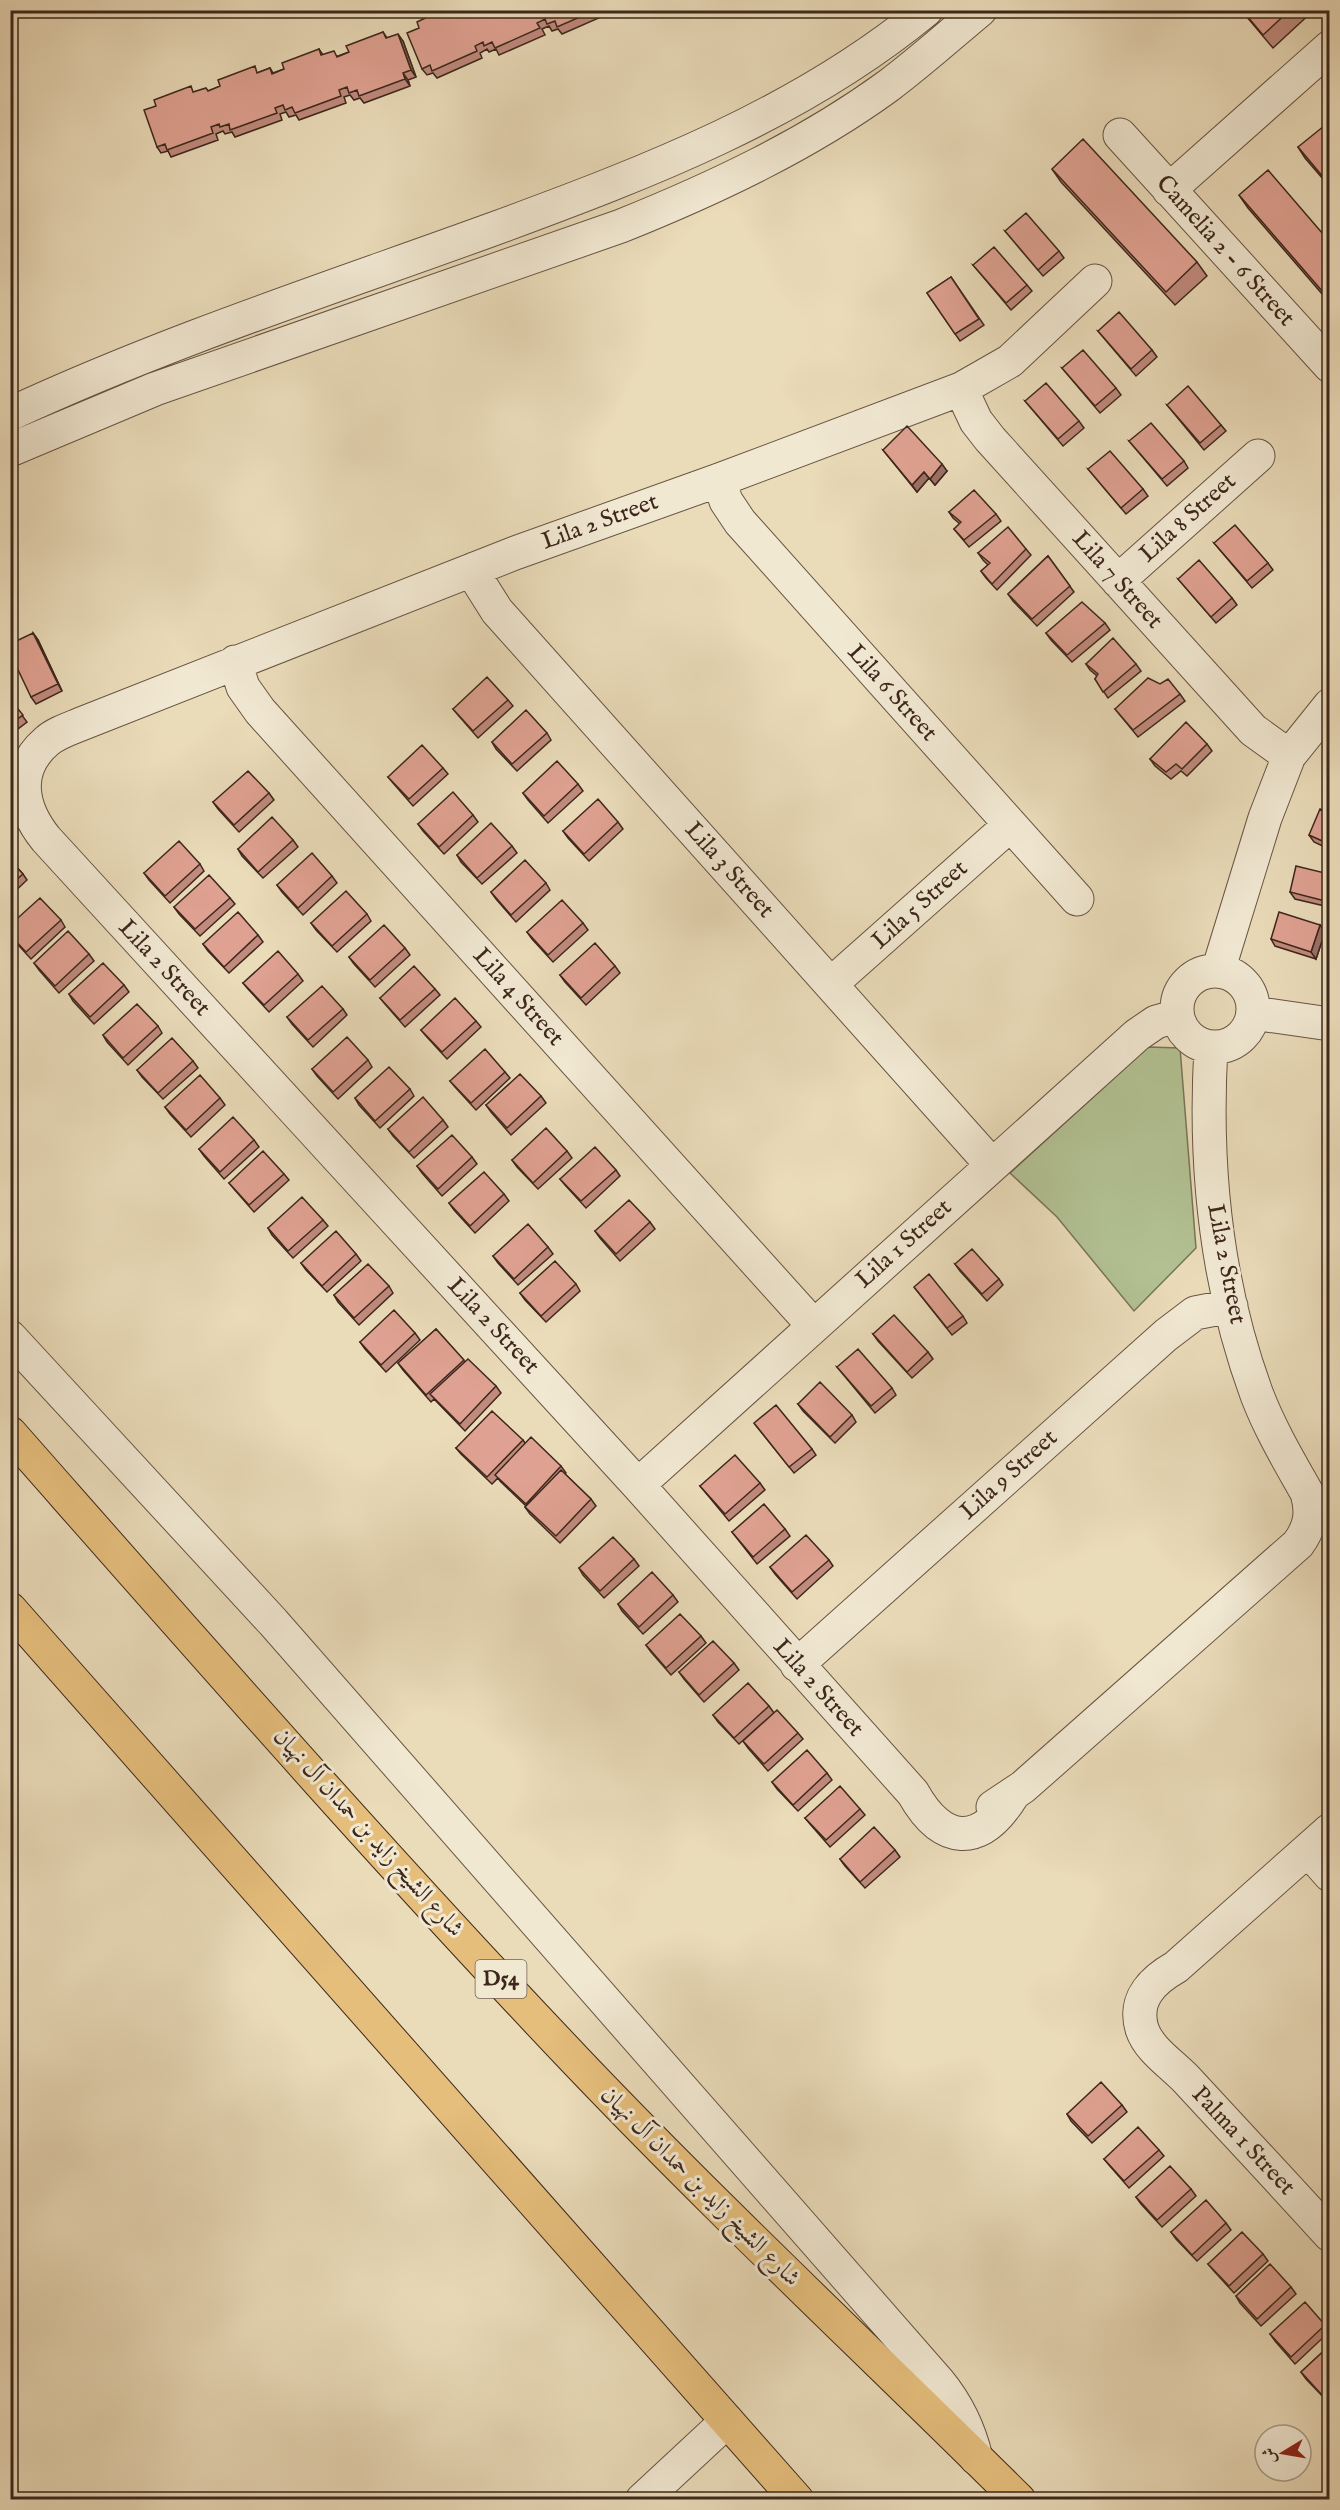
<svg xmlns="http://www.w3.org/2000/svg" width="1340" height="2510" font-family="'IM FELL English',Amiri,serif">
<rect width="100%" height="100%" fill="#eadbb9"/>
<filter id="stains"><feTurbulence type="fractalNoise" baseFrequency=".00333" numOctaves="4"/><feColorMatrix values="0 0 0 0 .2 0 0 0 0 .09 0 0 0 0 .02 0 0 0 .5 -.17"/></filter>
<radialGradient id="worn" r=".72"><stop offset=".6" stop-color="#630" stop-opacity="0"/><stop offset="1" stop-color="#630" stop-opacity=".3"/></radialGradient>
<!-- green -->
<path fill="#b2c193" stroke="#787458" stroke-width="1.5" d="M1148 1047 1180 1048 1196 1248 1134 1311 1057 1217 1010 1173Z"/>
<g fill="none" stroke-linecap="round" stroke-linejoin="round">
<defs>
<path id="minor" d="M1120 135 1330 366
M1169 190 1330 47
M961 389 976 421 990 439 1253 730 1289 756
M10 414C167 341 334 287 496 228 648 172 800 114 926 10
M10 450 155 389 621 226C713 189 807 145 888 86 920 62 950 35 980 10
M719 480 726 501 740 522 1077 899
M474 569 480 584 497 611 992 1165
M1118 581 1258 456
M235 662 243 687 260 711 813 1325
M1177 1009a38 38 0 1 1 76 0a38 38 0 1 1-76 0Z
M1218 971 1265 818 1289 756 1330 705
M831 984 1010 825
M1253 1013 1330 1024
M10 1337 273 1622 938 2381C957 2404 969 2428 976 2458
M638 1485 1137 1035 1156 1022 1177 1016
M797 1665 1166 1335 1195 1313 1231 1306
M1012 1796C980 1848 942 1845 913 1793L638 1485 46 839C21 808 13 770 47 741 56 733 69 729 81 724L515 553 719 480 961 389 1010 361 1095 281
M993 1807 1023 1787 1298 1544C1310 1528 1313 1513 1307 1493 1289 1461 1270 1429 1257 1395 1216 1284 1204 1164 1211 1047
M1330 1830 1176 1967C1153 1980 1133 1999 1142 2029 1149 2050 1172 2064 1187 2080 1234 2131 1282 2182 1330 2235
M1308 1850 1330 1875
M642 2500 727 2421"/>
<path id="major" d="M10 1433C197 1645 384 1859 578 2063 721 2213 872 2354 1019 2500
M10 1609 797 2500"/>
</defs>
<!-- minor casing -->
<use href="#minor" stroke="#685443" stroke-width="35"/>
<!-- major casing -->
<use href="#major" stroke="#3d271c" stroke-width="35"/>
<!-- minor -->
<use href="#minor" stroke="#f1e8d2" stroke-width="33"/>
<!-- major -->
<use href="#major" stroke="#e5be7c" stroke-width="33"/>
</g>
<!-- wall -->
<path fill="#c08a7d" stroke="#3d271c" stroke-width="1.5" d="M459 10H606L608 14 562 34 558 29 552 31 549 26 542 29 545 35 499 55 496 49 489 52 487 49 480 53 482 58 437 78 433 73 427 75 422 69 456 11Z
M623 10H632L625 13Z
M1241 10H1314L1273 48Z
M383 32 387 38 403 41 416 77 408 80 410 86 364 103 360 98 354 100 350 95 344 97 346 103 299 120 296 115 289 117 286 112 280 114 282 120 235 137 232 132 225 134 223 131 216 134 218 140 171 157 168 151 161 153 157 147 195 92 208 91 270 68 273 73 284 69 319 49 323 55 338 56 349 52Z
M1329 133V186L1305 158 1298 147Z
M1052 169 1197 262 1207 276 1175 305 1061 182Z
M1239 195 1329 241V302L1248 208Z
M1005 231 1059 251 1064 258 1043 276Z
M973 265 1027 285 1032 291 1011 310Z
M951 277 984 325 960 341 927 293Z
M1098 331 1152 350 1157 357 1136 376Z
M1062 368 1116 388 1121 395 1100 413Z
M1025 401 1079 421 1084 428 1063 446Z
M1167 405 1221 425 1226 431 1204 450Z
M1129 441 1184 461 1188 468 1167 486Z
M883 450 947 471 935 485 929 478 917 492Z
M1088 469 1143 489 1148 496 1126 514Z
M949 512 996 514 1001 521 969 547 954 529 960 524 953 518Z
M1214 543 1268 563 1273 570 1252 588Z
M1026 549 1031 555 997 590 986 578 981 571 988 565 983 560 978 553Z
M1048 556 1074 592 1037 626 1013 601 1008 594Z
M1178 579 1232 598 1237 605 1216 623Z
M1105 623 1110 630 1072 662 1051 640 1046 633Z
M33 633 38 640 62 691 36 704 31 697Z
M1086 664H1136L1141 671 1108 698 1095 679 1097 676 1090 670Z
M1180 694 1185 701 1138 737 1115 709Z
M10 699 27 722 10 735Z
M508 700 513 706 478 738 458 715 453 709Z
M547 733 551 740 517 771 496 749 492 742Z
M1207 744 1212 751 1187 776 1181 771 1171 779 1155 766 1150 759Z
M443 768 448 774 413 806 393 783 388 777Z
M578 784 583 791 548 823 528 800 523 793Z
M269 793 274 800 239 832 218 809 213 802Z
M1329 813V849L1314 842 1309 835Z
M473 815 478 822 444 854 423 831 418 824Z
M618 822 623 829 589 861 568 838 563 831Z
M293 840 298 847 263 878 242 856 238 849Z
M512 846 517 853 482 884 461 862 457 855Z
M10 860 23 874 27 880 10 896Z
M200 864 204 871 170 903 149 880 144 873Z
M1329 874V907L1295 899 1290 892Z
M332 876 337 883 303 915 282 892 277 885Z
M546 883 550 890 516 922 496 899 491 892Z
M230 898 235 904 200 936 179 914 174 907Z
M367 914 371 921 337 952 316 930 311 923Z
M61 920 65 927 31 959 10 936V925Z
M583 923 588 930 553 962 532 939 527 932Z
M1320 925 1325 932 1316 959 1275 946 1271 939Z
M258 935 263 942 229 973 208 951 203 944Z
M405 948 410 955 375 987 354 964 349 957Z
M89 954 94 961 59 993 39 970 34 963Z
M615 966 620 973 586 1005 565 982 560 975Z
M298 974 303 981 269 1012 248 989 243 983Z
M124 985 129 992 94 1024 73 1001 69 994Z
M435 989 440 995 405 1027 385 1004 380 998Z
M343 1009 347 1015 313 1047 292 1024 287 1017Z
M476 1021 481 1027 447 1059 426 1036 421 1030Z
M158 1026 162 1033 128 1065 107 1042 103 1035Z
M368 1060 372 1067 338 1099 317 1076 312 1069Z
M193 1061 198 1068 163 1099 142 1077 137 1070Z
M505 1072 510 1078 476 1110 455 1087 450 1081Z
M410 1089 414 1096 380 1128 359 1105 355 1098Z
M541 1096 546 1103 511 1135 491 1112 486 1105Z
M220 1098 225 1105 191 1137 170 1114 165 1107Z
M443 1120 448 1127 414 1158 393 1136 388 1129Z
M254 1140 259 1147 224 1179 204 1156 199 1149Z
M567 1151 572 1158 538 1189 517 1167 512 1160Z
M472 1157 477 1164 442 1196 422 1173 417 1166Z
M616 1170 620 1176 586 1208 565 1185 560 1179Z
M284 1174 289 1180 254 1212 234 1189 229 1183Z
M504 1194 509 1201 475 1233 454 1210 449 1203Z
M323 1220 328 1226 293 1258 272 1235 268 1228Z
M650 1222 655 1229 620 1261 600 1238 595 1231Z
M548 1247 553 1254 518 1285 498 1263 493 1256Z
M356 1254 361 1261 327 1292 306 1270 301 1263Z
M955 1264 999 1279 1003 1285 987 1301 960 1271Z
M576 1284 580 1291 546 1322 525 1300 520 1293Z
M389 1286 393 1293 359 1325 338 1302 334 1295Z
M914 1287 963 1316 967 1323 952 1335Z
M436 1329 465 1362 496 1386 501 1393 465 1431 434 1399 431 1402 403 1370 398 1363Z
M415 1333 420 1340 386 1372 365 1349 360 1342Z
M873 1334 928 1352 933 1359 912 1378 878 1341Z
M837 1367 892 1388 896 1395 875 1413Z
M798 1404 852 1415 856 1422 835 1443 803 1411Z
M754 1423 812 1449 816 1455 794 1473Z
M523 1440 525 1443 561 1466 566 1473 565 1474 591 1499 596 1506 560 1543 530 1514 525 1507 526 1506 500 1481 498 1478 492 1484 461 1454 456 1448Z
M760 1483 765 1490 729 1521 700 1486Z
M785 1529 790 1536 757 1564 732 1532Z
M634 1559 639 1566 604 1598 583 1575 579 1568Z
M829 1560 833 1566 797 1599 775 1574 770 1567Z
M673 1595 678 1602 643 1634 622 1611 618 1604Z
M701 1636 706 1643 671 1675 651 1652 646 1645Z
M734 1663 739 1670 704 1702 684 1679 679 1672Z
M769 1706 774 1713 739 1744 718 1722 713 1715Z
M798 1733 803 1739 768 1771 748 1748 743 1741Z
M827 1773 832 1780 798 1811 777 1789 772 1782Z
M860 1809 865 1815 830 1847 810 1824 805 1818Z
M895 1850 900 1857 865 1888 845 1866 840 1859Z
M1122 2105 1127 2112 1092 2143 1071 2121 1067 2114Z
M1159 2150 1164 2156 1129 2188 1109 2165 1104 2159Z
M1191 2189 1196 2196 1162 2227 1141 2204 1136 2197Z
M1226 2223 1231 2230 1197 2261 1176 2239 1171 2232Z
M1263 2254 1268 2261 1234 2293 1213 2270 1208 2264Z
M1291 2287 1296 2294 1261 2326 1240 2303 1236 2296Z
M1325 2325 1329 2331V2332L1295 2364 1275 2341 1270 2334Z
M1329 2346V2399L1327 2401 1306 2379 1301 2372Z"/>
<!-- shaded-wall -->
<path fill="#9c7166" stroke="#3d271c" stroke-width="1.5" d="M398 34 403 41 416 77 411 70Z
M403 73 408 80 410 86 405 79Z
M942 464 947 471 935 485 930 479Z
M924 472 929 478 917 492 912 485Z
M33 633 38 640 62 691 58 684Z
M1320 925 1325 932 1316 959 1311 952Z"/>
<!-- building -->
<path fill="#dfa191" stroke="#3d271c" stroke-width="1.5" d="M442 10H455V12L459 10H596L557 27 555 21 547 24 545 19 537 23 540 28 495 48 492 42 484 46 483 42 475 46 477 51 432 71 430 65 422 69 407 33 419 28 417 22Z
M1242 10H1290L1263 35Z
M383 32 386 38 398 34 411 70 403 73 405 79 359 96 357 90 349 93 347 87 339 90 341 96 295 113 292 107 285 110 283 105 275 108 277 113 230 130 229 124 220 127 219 124 211 127 213 133 167 150 165 144 157 147 144 110 156 106 154 100 191 86 193 92 206 88 208 91 220 86 218 80 255 66 257 73 270 68 272 74 284 69 282 63 319 49 321 55 334 51 337 57 349 52 346 46Z
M1324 126 1329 133V184L1298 147Z
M1083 139 1197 262 1166 292 1052 169Z
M1268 170 1329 241V299L1239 195Z
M1026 213 1059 251 1038 270 1005 231Z
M994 247 1027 285 1006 303 973 265Z
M951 277 979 319 955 334 927 293Z
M1119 312 1152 350 1131 369 1098 331Z
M1083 350 1116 388 1095 406 1062 368Z
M1046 383 1079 421 1058 439 1025 401Z
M1188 386 1221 425 1200 443 1167 405Z
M1151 423 1184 461 1162 479 1129 441Z
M907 426 942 464 930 479 924 472 912 485 883 450Z
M1110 451 1143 489 1121 508 1088 469Z
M974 490 996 514 964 540 954 529 961 522 949 512Z
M1235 525 1268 563 1247 581 1214 543Z
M1008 527 1026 549 992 584 981 571 990 563 978 553Z
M1048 556 1070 586 1032 619 1008 594Z
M1199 560 1232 598 1211 617 1178 579Z
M1082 602 1105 623 1067 655 1046 633Z
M33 633 58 684 31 697 10 653V644Z
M1113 638 1136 664 1103 692 1095 679 1098 674 1086 664Z
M487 677 508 700 473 731 453 709Z
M1148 678 1160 684 1168 679 1180 694 1133 730 1115 709Z
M10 699 23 715 10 724Z
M526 710 547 733 512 764 492 742Z
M1186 722 1207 744 1182 769 1176 764 1166 772 1150 759Z
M422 745 443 768 409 799 388 777Z
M557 761 578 784 544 816 523 793Z
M248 771 269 793 234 825 213 802Z
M453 792 473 815 439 847 418 824Z
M598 799 618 822 584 854 563 831Z
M1320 809 1329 813V844L1309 835Z
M272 817 293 840 258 872 238 849Z
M491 823 512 846 477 878 457 855Z
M179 841 200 864 165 896 144 873Z
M312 853 332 876 298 908 277 885Z
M10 860 23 874 10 885Z
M525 860 546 883 511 915 491 892Z
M1296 866 1329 874V902L1290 892Z
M209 875 230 898 195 929 174 907Z
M346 891 367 914 332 946 311 923Z
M40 898 61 920 26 952 10 935V925Z
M562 900 583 923 548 955 527 932Z
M238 912 258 935 224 967 203 944Z
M1279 912 1320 925 1311 952 1271 939Z
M384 925 405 948 370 980 349 957Z
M68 931 89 954 55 986 34 963Z
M595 943 615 966 581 998 560 975Z
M278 951 298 974 264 1005 243 983Z
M103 963 124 985 90 1017 69 994Z
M414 966 435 989 400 1020 380 998Z
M322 986 343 1009 308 1040 287 1017Z
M455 998 476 1021 442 1052 421 1030Z
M137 1004 158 1026 123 1058 103 1035Z
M347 1037 368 1060 333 1092 312 1069Z
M172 1038 193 1061 158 1093 137 1070Z
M485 1049 505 1072 471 1103 450 1081Z
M389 1067 410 1089 375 1121 355 1098Z
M520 1074 541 1096 507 1128 486 1105Z
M200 1075 220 1098 186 1130 165 1107Z
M423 1097 443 1120 409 1152 388 1129Z
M233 1117 254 1140 220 1172 199 1149Z
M546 1128 567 1151 533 1183 512 1160Z
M452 1135 472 1157 438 1189 417 1166Z
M595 1147 616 1170 581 1201 560 1179Z
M263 1151 284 1174 249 1205 229 1183Z
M484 1172 504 1194 470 1226 449 1203Z
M302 1197 323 1220 288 1251 268 1228Z
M629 1200 650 1222 616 1254 595 1231Z
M528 1224 548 1247 514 1279 493 1256Z
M336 1231 356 1254 322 1286 301 1263Z
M972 1249 999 1279 982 1294 955 1264Z
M555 1261 576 1284 541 1316 520 1293Z
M368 1264 389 1286 354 1318 334 1295Z
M929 1274 963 1316 947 1328 914 1287Z
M394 1310 415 1333 381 1365 360 1342Z
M894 1315 928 1352 907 1372 873 1334Z
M436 1329 464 1360 426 1395 398 1363Z
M858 1349 892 1388 871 1406 837 1367Z
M468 1359 496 1386 460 1424 430 1394Z
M820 1382 852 1415 830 1437 798 1404Z
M776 1405 812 1449 789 1467 754 1423Z
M492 1411 523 1440 487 1477 456 1448Z
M531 1437 561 1466 526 1504 495 1475Z
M735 1455 760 1483 725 1514 700 1486Z
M561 1470 591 1499 556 1536 525 1507Z
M764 1504 785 1529 753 1557 732 1532Z
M806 1535 829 1560 792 1592 770 1567Z
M613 1537 634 1559 600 1591 579 1568Z
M652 1572 673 1595 639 1627 618 1604Z
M680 1614 701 1636 666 1668 646 1645Z
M713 1641 734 1663 699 1695 679 1672Z
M748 1683 769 1706 734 1738 713 1715Z
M777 1710 798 1733 764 1764 743 1741Z
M807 1750 827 1773 793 1805 772 1782Z
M840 1786 860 1809 826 1840 805 1818Z
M874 1827 895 1850 860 1882 840 1859Z
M1101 2082 1122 2105 1088 2136 1067 2114Z
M1138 2127 1159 2150 1124 2181 1104 2159Z
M1170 2166 1191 2189 1157 2220 1136 2197Z
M1206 2200 1226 2223 1192 2255 1171 2232Z
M1242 2232 1263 2254 1229 2286 1208 2264Z
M1270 2264 1291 2287 1257 2319 1236 2296Z
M1305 2302 1325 2325 1291 2357 1270 2334Z
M1329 2346V2388L1322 2395 1301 2372Z"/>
<g text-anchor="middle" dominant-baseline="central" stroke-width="6" stroke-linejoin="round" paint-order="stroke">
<!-- shield labels -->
<rect fill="#f1e8d2" stroke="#736153" stroke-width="1.5" x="475.5" y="1960" width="51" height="38" rx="4.5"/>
<g font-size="22" font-weight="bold" fill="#3d271c">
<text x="501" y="1979">D54</text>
</g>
<!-- street labels -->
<g font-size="24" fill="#3d271c" stroke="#f1e8d2">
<text transform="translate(1225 251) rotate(48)">Camelia 2 - 6 Street</text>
<text transform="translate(1188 518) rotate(-42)">Lila 8 Street</text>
<text transform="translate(600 522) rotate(-20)">Lila 2 Street</text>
<text transform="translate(1117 580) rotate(48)">Lila 7 Street</text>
<text transform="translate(892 693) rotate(48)">Lila 6 Street</text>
<text transform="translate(729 870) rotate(48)">Lila 3 Street</text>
<text transform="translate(920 905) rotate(-42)">Lila 5 Street</text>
<text transform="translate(164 968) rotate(47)">Lila 2 Street</text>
<text transform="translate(518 997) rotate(48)">Lila 4 Street</text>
<text transform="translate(904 1244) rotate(-42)">Lila 1 Street</text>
<text transform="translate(1226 1264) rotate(79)">Lila 2 Street</text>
<text transform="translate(493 1326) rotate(47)">Lila 2 Street</text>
<text transform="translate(1009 1475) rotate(-42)">Lila 9 Street</text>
<text transform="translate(818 1688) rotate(48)">Lila 2 Street</text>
<text transform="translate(368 1833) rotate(48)">شارع الشيخ زايد بن حمدان آل نهيان</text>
<text transform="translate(1243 2141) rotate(47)">Palma 1 Street</text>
<text transform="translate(700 2187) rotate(45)">شارع الشيخ زايد بن حمدان آل نهيان</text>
</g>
</g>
<!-- margin -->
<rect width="1340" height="2510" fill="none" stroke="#eadbb9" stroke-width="36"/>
<rect x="12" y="12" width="1316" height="2486" fill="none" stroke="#3d271c" stroke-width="3"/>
<rect x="18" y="18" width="1304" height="2474" fill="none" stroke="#3d271c" stroke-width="1.5"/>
<!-- north arrow -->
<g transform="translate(1283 2453) rotate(259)"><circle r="28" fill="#f1e8d2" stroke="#a99b89" stroke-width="1.5"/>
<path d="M0-4.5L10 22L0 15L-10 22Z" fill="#8f2418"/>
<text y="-9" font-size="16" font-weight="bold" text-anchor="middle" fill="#3d271c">ش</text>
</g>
<rect width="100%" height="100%" filter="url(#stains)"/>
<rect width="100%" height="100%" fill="url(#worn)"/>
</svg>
